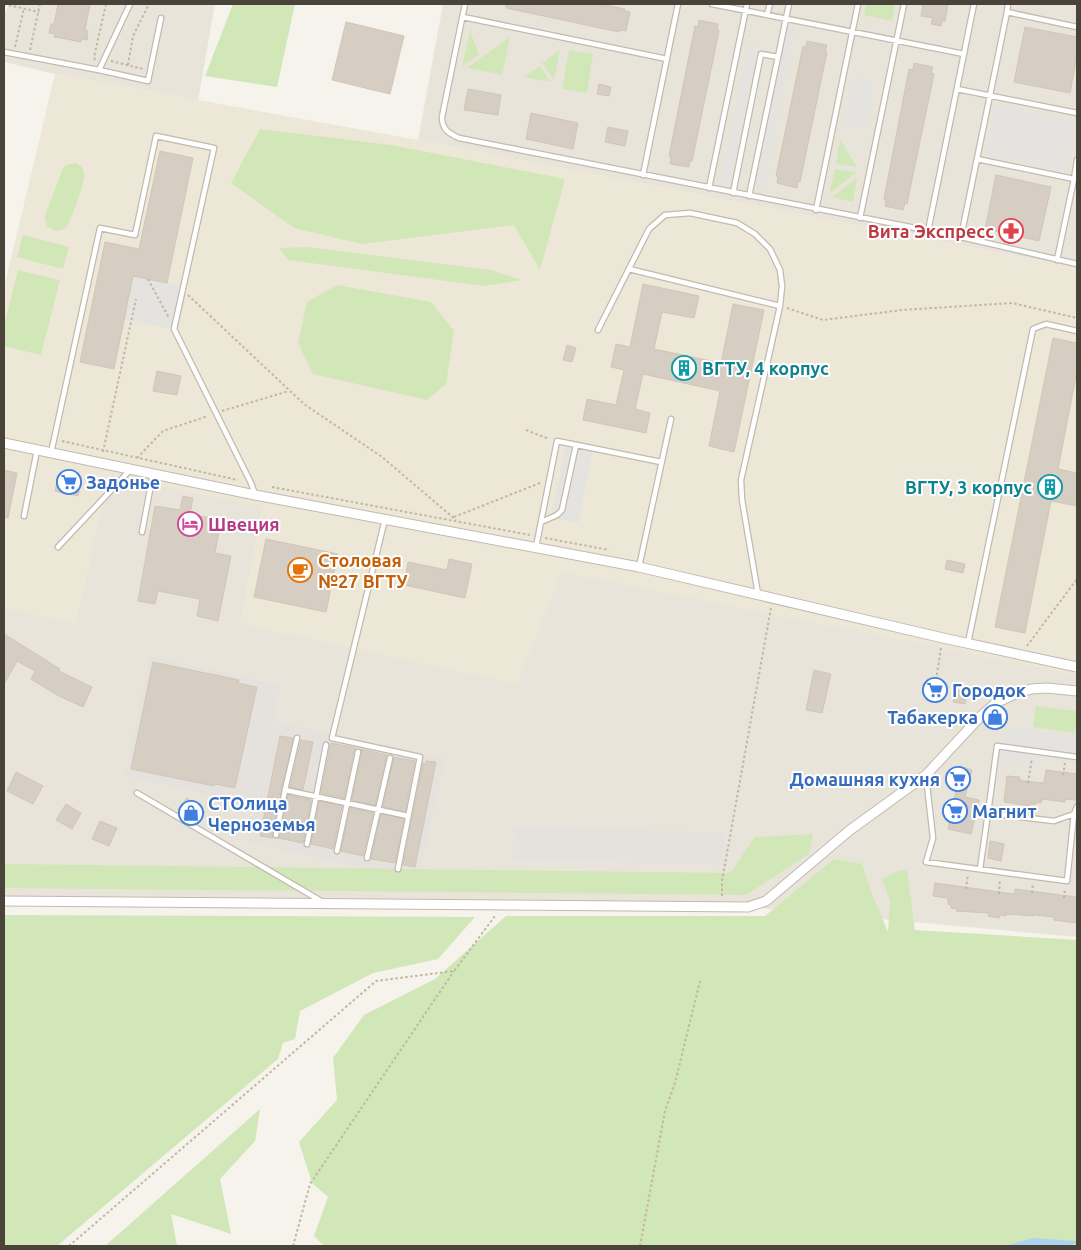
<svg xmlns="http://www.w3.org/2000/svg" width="1081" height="1250" font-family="Ubuntu,sans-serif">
<rect width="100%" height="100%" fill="#f5f3ec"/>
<!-- residential -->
<path fill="#e9e4da" d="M9 4H215L198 100 55 74 4 62V15Z
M443 4H1077V268L418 140Z
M4 443 1077 667V937L748 907 4 901Z"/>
<!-- industrial -->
<path fill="#e5e2dd" d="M151 656 280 685 273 721 445 759 418 880 247 842 255 805 125 776Z
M514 827 725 832 724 865 513 860Z"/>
<!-- education -->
<path fill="#ede7d7" d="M55 74 418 140 1077 268V675L562 572 517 684 240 624 262 506 109 477 76 624 4 608V288Z"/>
<!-- green -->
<path fill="#d1e7b7" d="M233 4H295L277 87 205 76Z
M867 4H895L892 21 864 15Z
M470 31 479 55 462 66Z
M510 37 502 75 467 68Z
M560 50 554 80 542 63Z
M569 50 593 54 587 93 562 89Z
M540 66 551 82 523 77Z
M260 129 391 145 565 179 540 270 514 225 362 244 294 228 231 183Z
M840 139 857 167 836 164Z
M75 163C81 165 84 169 84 175 85 184 72 216 68 225L64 229 55 231 47 226 45 216 63 168 66 165Z
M835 169 857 172 829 194Z
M857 178 853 202 832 197Z
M23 235 69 247 63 269 17 257Z
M307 247 491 270 522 280 484 286 288 260 279 248Z
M18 270 60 280 41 355 4 346V327Z
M337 285 431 302 454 331 446 384 427 400 313 374 298 343 307 302Z
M1036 706 1077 711 1075 733 1033 727Z
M813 834 809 854 746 895 4 888V864L730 873 755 837Z
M834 859 862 864 872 894 888 932 890 901 882 879 900 870 907 871 915 930 1077 940V1246H324L314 1236 328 1197 312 1183 299 1142 337 1100 333 1058 364 1015 435 979 506 916H765Z
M4 915 475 917 438 959 373 973 300 1011 295 1039 283 1043 278 1059 57 1246H4Z
M260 1109 255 1141 220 1179 231 1234 171 1214 177 1246H105Z"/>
<!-- parking -->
<path fill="#e4e3e0" d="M787 27 795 29 763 189 755 188Z
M749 44 757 45 729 185 721 184Z
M852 77 874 81 866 130 844 126Z
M996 106 1075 121 1066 171 986 155Z
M133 276 187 287 179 330 124 320Z
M566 445 593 450 578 523 551 517Z
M1004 727 1076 736 1077 730V754L1044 749 1040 767 999 762Z"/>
<!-- water -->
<path fill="#add3ee" d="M1033 1238 1077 1241V1243L1066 1246H1005Z"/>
<!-- building -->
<path fill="#d6cec2" stroke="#d1c6b5" d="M58 4H90L85 30 88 31 87 40 81 39V42L61 38 54 37 55 34 49 33 51 24H54Z
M506 4H600L625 9 624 11 630 12 626 31 620 30 619 32 506 8Z
M923 4H948L945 21H942L941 26 931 24 933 18 921 16Z
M699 20 718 24 717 30 719 31 692 161H690L689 167 670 164 671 157 669 156 695 26 698 27Z
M346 22 404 36 390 94 332 80Z
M1025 27 1077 37V55L1070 93 1014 82Z
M807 41 827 45 825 51 827 52 800 182 798 181 797 188 777 183 778 177 776 176 803 46 806 47Z
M914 63 933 67 931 73 934 74 907 204 905 203 903 210 885 206 886 200 884 199 909 69 913 70Z
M599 84 611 87 609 96 597 94Z
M468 89 501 95 498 115 464 110Z
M531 113 578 123 573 149 526 139Z
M608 127 628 131 625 146 605 142Z
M160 151 193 158 167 283 133 276 114 369 80 362 105 242 139 249Z
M996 175 1051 187 1039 241 985 229Z
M643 284 699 296 694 318 662 312 654 349 721 363 733 304 764 310 734 452 709 446 720 391 643 374 635 409 650 413 646 433 583 420 587 399 616 405 624 370 611 367 616 344 630 347Z
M1053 338 1077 343V371L1058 469 1077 473V506L1051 501 1025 633 995 627Z
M567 345 576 348 572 362 563 360Z
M157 371 181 376 177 395 153 391Z
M4 470 17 473 8 518 4 517Z
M58 478 81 483 78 496 55 491Z
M183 496 193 498 190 514 221 520 215 553 231 556 218 621 197 616 200 599 158 591 155 604 138 601 155 506 180 510Z
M266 539 338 554 326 612 254 597Z
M449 559 472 564 465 598 404 585 408 562 447 570Z
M947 560 965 564 963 573 945 569Z
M4 634 60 669 59 671 92 687 83 707 57 695 31 679 35 671 17 661 4 684Z
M153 662 239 680 238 683 257 687 235 788 215 784 214 786 131 769Z
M814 670 831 674 822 713 806 710Z
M927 679 945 682 942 695 924 691Z
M955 690 967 692 965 704 953 702Z
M280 736 293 738 272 834 273 838 260 836Z
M301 740 313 742 303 790 290 787Z
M331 743 356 748 354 751 344 798 321 793Z
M361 749 387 755 375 805 352 800 362 753Z
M394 757 415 761 405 811 383 807Z
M426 761 436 762 415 867 403 865 423 763 426 764Z
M960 766 972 770 965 797 979 800 971 834 948 829 956 791 952 790 950 785 954 770Z
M1046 770 1077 774V796L1076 800 1065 799V802L1042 799 1041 803 1037 802 1036 804H1030V806L1004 802 1007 776 1020 777 1019 779 1023 781 1044 783Z
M16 772 43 786 33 804 7 791Z
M288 795 311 800 303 843 278 838Z
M187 798 205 812 197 824 178 810Z
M319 801 342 806 333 849 311 844Z
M66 804 81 813 72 829 56 820Z
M350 808 373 813 363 856 341 851Z
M381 814 404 819 395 863 371 859Z
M100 821 117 828 109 846 92 839Z
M990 841 1004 844 1001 861 988 858Z
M935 883 1014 894 1015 889 1077 897V923L1054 920V917L1034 915V916L1006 914V916L1000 915 999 918 988 916 989 913 956 911 957 909 951 908V905L948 904V898L933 896Z"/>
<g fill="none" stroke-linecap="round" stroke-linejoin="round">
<defs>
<path id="service" d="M465 4 442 117C442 129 448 133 459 138L961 237 1077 264
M712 4 964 54
M1007 12 1008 4
M767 15 770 4
M463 17 667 59
M4 52 99 70 130 4
M99 70 148 81 161 18
M957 89 1077 113
M977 159 1074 179 1077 160
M643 175 678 4
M709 188 747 4
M733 193 761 54 778 57
M749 196 789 4
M816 210 858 4
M860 218 904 4
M928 231 974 4
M961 237 1007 12 1077 27
M1057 260 1074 179
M629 269 780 306
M598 330 649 229 665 215 690 213 737 223 755 234 770 249 780 270 782 286 780 306 741 480 742 500 758 594
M51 453 100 228 135 235 156 136 214 148 174 329 251 483 255 494
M24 516 37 450
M385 519 332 738 420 757 398 869
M541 522 557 515 562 510 576 445
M142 532 153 474
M58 547 130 470
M536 547 557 441 661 462
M639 567 671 419
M968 643 1033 329 1046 324 1077 331
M297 738 285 790 408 816
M926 776 933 838 926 862 1067 881 1074 814 1077 807
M137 793 321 901
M988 813 997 746 1077 757
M276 835 285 790
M307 844 326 745
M337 851 358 752
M367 858 390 758
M980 869 988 813 1054 821 1074 814"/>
<path id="minor" d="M4 443 255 495 639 567 943 638 1077 667
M4 901 748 907 766 901 850 830 926 775 980 717 996 703 1015 694 1031 689 1047 688 1077 691"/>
</defs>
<!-- service casing -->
<use href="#service" stroke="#c1baaf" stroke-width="7"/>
<!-- minor casing -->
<use href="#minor" stroke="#c1baaf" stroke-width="11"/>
<!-- path -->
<path stroke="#c2b6a1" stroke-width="2" stroke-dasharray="2.5 2.5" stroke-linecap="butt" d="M4 4 39 12
M15 47 24 8
M30 50 40 4
M95 60 94 57 106 4
M111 61 143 69
M128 65 133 36 149 4
M148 279 169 318
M188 295 304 404 382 457 456 520
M787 308 823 320 902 310 1012 303 1077 318
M222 411 289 391
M526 430 549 439
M62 441 238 480
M103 452 136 299
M137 458 163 431 208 416
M272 487 530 535
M454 517 540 483
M545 538 609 550
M1027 646 1077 579
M936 680 941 648
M1063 775 1065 763
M1028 783 1032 758
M966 889 968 874
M1032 893 1033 883
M999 894 1000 879
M722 896V881L771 608
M1064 898 1065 888
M69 1246 376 981 454 971 495 916
M293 1246 310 1184 454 971
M640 1246 665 1111 675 1083 700 981"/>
<!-- service -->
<use href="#service" stroke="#fff" stroke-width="4.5"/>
<!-- minor -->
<use href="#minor" stroke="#fff" stroke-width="9"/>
</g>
<!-- icons -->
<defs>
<symbol id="pharmacy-ring" viewBox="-11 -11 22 22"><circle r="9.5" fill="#fff" stroke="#e0444e" stroke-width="1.5"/><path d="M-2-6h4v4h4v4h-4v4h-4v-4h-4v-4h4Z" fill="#e0444e"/></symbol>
<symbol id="building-ring" viewBox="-11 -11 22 22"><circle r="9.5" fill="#fff" stroke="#0f9aa8" stroke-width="1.5"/><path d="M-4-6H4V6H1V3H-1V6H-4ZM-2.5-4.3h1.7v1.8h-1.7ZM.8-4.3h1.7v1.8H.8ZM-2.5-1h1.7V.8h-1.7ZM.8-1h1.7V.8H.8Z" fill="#0f9aa8"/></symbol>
<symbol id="supermarket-ring" viewBox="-11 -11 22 22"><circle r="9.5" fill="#fff" stroke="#3f7fe0" stroke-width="1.5"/><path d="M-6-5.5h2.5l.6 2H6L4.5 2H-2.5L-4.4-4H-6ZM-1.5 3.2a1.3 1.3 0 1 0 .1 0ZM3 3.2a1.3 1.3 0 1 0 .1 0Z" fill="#3f7fe0"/></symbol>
<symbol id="hotel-ring" viewBox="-11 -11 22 22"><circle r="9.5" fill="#fff" stroke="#d1479c" stroke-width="1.5"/><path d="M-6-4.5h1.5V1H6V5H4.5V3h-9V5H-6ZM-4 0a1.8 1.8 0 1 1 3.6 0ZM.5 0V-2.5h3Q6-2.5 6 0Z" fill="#d1479c"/></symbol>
<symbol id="cafe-ring" viewBox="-11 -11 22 22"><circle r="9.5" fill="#fff" stroke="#e8710a" stroke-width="1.5"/><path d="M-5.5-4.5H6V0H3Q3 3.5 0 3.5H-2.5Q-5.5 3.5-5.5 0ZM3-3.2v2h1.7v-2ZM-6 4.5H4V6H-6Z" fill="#e8710a"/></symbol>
<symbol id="shop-ring" viewBox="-11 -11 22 22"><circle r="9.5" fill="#fff" stroke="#3f7fe0" stroke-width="1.5"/><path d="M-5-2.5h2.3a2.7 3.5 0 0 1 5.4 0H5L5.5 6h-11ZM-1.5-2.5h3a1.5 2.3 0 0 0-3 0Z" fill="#3f7fe0"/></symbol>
</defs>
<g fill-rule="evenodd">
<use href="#pharmacy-ring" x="997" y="217" width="28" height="28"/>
<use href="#building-ring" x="670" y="354" width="28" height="28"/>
<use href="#supermarket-ring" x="55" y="468" width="28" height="28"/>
<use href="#building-ring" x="1036" y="473" width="28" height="28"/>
<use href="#hotel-ring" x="176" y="510" width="28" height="28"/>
<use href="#cafe-ring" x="286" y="556" width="28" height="28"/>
<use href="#supermarket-ring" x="921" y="676" width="28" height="28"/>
<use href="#shop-ring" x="981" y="703" width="28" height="28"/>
<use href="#supermarket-ring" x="944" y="765" width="28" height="28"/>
<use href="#supermarket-ring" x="941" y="797" width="28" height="28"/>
<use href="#shop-ring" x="177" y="799" width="28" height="28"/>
</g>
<g text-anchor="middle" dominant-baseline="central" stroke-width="4" stroke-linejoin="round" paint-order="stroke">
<!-- health labels -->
<g font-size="18" font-weight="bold" fill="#be3a42" stroke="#fff" text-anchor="end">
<text x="994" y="231">Вита Экспресс</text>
</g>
<!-- culture labels -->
<g font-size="18" font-weight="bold" fill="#0d838f" stroke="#fff" text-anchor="start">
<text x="702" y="368">ВГТУ, 4 корпус</text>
<text x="1032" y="487" text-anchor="end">ВГТУ, 3 корпус</text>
</g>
<!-- shop labels -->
<g font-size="18" font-weight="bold" fill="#366cbe" stroke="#fff" text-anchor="start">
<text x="86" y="482">Задонье</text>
<text x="952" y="690">Городок</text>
<text x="978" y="717" text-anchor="end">Табакерка</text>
<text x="940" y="779" text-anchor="end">Домашняя кухня</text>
<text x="208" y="803">СТОлица<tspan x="208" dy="21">Черноземья</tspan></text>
<text x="972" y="811">Магнит</text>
</g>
<!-- hotel labels -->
<g font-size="18" font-weight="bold" fill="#b23c85" stroke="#fff" text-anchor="start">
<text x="208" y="524">Швеция</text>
</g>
<!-- food labels -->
<g font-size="18" font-weight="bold" fill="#c56008" stroke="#fff" text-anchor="start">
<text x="318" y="560">Столовая<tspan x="318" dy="21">№27 ВГТУ</tspan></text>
</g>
</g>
<!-- border -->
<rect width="1081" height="1250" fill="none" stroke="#4a433a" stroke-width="10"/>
</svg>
